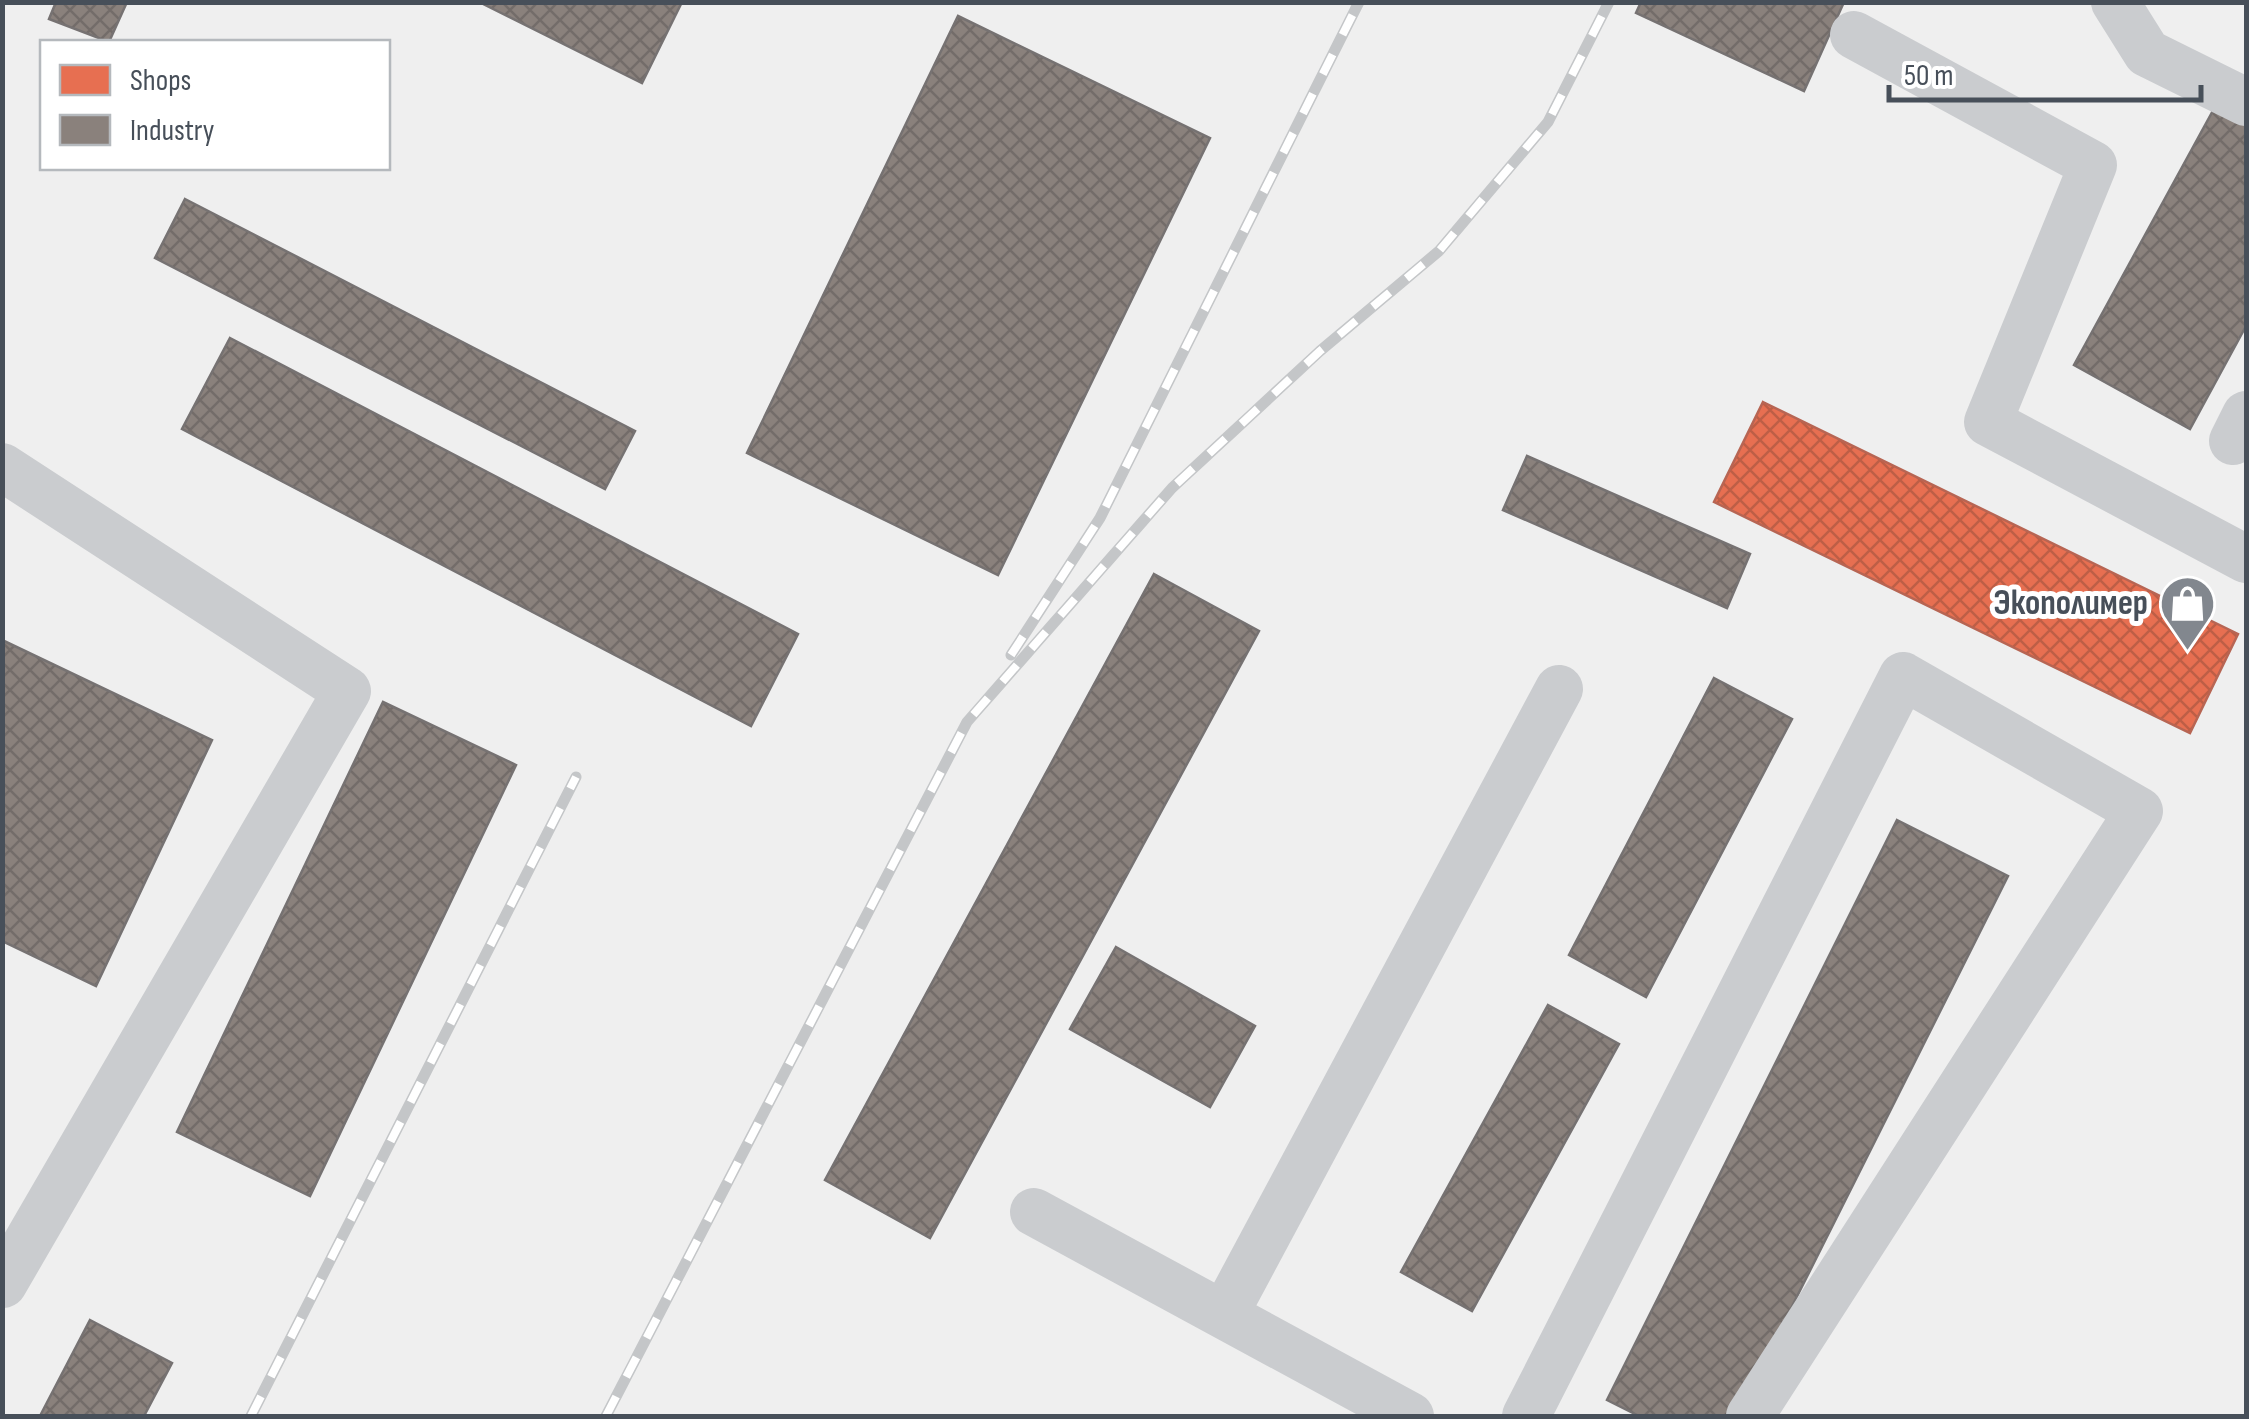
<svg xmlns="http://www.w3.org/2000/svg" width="2249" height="1419" font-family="'Sofia Sans Condensed',sans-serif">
<defs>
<pattern id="shops-cross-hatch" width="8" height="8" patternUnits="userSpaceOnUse" patternTransform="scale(2.5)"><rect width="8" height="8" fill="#e76f51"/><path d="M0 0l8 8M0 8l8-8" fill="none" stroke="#bd5e46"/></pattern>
<pattern id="industry-cross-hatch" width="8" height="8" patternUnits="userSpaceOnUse" patternTransform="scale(2.5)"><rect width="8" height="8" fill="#8a817c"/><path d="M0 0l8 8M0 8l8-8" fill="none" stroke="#736c69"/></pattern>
</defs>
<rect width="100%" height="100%" fill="#efefef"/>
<!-- shops -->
<path fill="url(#shops-cross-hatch)" stroke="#b76553" stroke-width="2.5" d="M1763 402 2238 634 2190 733 1714 502Z"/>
<!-- industry -->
<path fill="url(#industry-cross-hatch)" stroke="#767272" stroke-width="2.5" d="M56 2H127L109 42 49 19Z
M479 2H682L642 83Z
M1641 2H1844L1804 91 1636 13Z
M958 16 1210 138 998 575 747 453Z
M2215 107 2246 124V326L2190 429 2074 365Z
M185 199 635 431 605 489 155 258Z
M230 338 798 634 751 726 182 429Z
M1527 456 1750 554 1727 608 1503 510Z
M1154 574 1259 631 930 1238 825 1180Z
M2 640 212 740 96 986 2 941Z
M1714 678 1792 719 1646 997 1569 955Z
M383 702 516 765 310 1196 177 1132Z
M1897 820 2008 876 1737 1416H1639L1607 1400Z
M1116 947 1255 1026 1210 1107 1070 1029Z
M1548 1005 1619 1044 1472 1311 1401 1272Z
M90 1320 172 1363 144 1416H40Z"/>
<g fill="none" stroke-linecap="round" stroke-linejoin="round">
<!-- minor -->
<path stroke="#cacccf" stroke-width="48" d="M2115 2 2147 53 2246 102
M1854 35 2093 165 1988 422 2246 559
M2233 441 2246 415
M2 467 347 691 3 1284
M1034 1212 1410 1416
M1224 1315 1559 689
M1526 1416 1903 676 2139 811 1750 1416"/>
<defs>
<path id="rail" d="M1011 655 1100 518 1359 2
M251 1416 576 777
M606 1416 967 722 1172 488 1320 351 1439 251 1548 122 1609 2"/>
</defs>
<!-- rail casing -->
<use href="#rail" stroke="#c4c6c8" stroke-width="11"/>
<!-- rail -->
<use href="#rail" stroke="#fff" stroke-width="8" stroke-dasharray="22" stroke-linecap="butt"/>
</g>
<!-- icons -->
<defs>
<symbol id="shop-pin" viewBox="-11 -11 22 30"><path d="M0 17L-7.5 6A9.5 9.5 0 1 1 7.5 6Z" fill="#82878e" stroke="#fff"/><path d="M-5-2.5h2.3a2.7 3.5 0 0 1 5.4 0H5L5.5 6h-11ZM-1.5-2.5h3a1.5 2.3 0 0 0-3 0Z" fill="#fff"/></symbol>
</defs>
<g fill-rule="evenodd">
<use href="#shop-pin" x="2156" y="572" width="63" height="86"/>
</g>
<g text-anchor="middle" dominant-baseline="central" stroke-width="10" stroke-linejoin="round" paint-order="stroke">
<!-- poi labels -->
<g font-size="35" font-weight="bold" fill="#474f59" stroke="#fff" text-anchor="end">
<text x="2148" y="603">Экополимер</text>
</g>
</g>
<!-- border -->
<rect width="2249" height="1419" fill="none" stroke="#474f59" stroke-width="10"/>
<!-- legend -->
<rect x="40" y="40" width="350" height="130" fill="#ffffff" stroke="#b5b9bd" stroke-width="2.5"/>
<rect x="60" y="65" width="50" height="30" fill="#e76f51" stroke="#b5b9bd" stroke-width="2.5"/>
<text x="130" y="90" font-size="30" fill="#474f59">Shops</text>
<rect x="60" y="115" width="50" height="30" fill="#8a817c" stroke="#b5b9bd" stroke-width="2.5"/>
<text x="130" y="140" font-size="30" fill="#474f59">Industry</text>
<!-- scale -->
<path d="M1889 85v15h312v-15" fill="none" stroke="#474f59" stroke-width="5"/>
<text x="1904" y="85" font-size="30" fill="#474f59" stroke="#ffffff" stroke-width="8" paint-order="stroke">50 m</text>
</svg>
